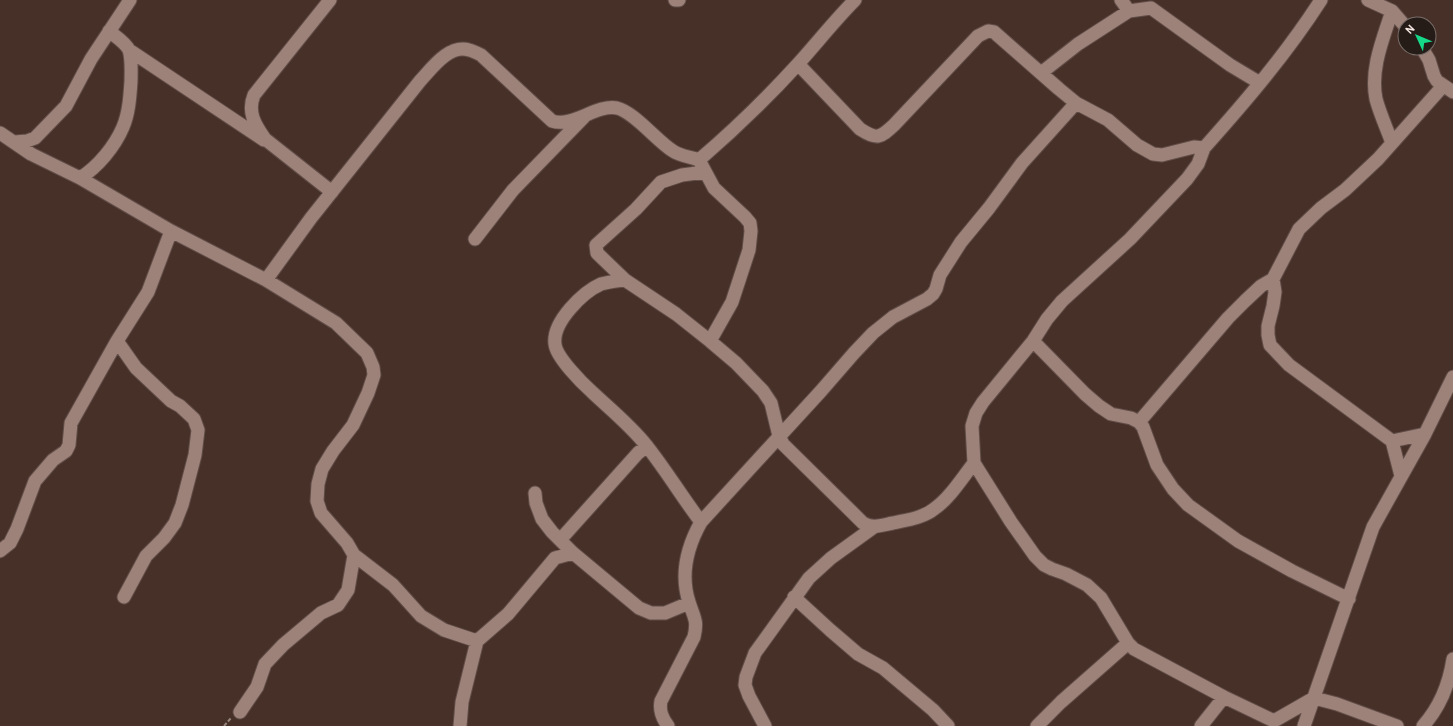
<svg xmlns="http://www.w3.org/2000/svg" width="1453" height="726" font-family="Overpass,sans-serif">
<rect width="100%" height="100%" fill="#463028"/>
<g fill="none" stroke-linecap="round" stroke-linejoin="round">
<defs>
<path id="street" d="M330 0 254 95C247 112 255 125 265 139L332 192
M675 0H679
M1121 0 1129 11
M1368 0 1392 11 1405 26
M1392 11C1383 39 1370 69 1376 99 1380 114 1387 129 1392 143
M1422 48 1429 60 1434 76 1437 81 1453 92
M129 50 264 140
M798 64 860 129C877 140 880 138 894 125L978 36 988 31 994 32 1059 89 1076 103 1108 120 1137 145 1153 154 1162 155 1194 147 1204 148C1246 101 1287 53 1321 0
M1041 73 1078 44 1129 11 1151 8 1230 65 1260 83
M0 133 31 154 80 178 171 231 266 280 336 323 367 353 373 367 374 375 368 393 353 425 333 451 322 469 318 484 317 501 321 513 347 543 354 555 393 585 421 616 444 630 477 641
M15 142 27 141 35 138 66 106 91 59 130 0
M1204 148 1198 164 1187 179 1130 239 1062 301 1047 319 1033 341 983 402 976 413 972 426 974 463 1011 522 1035 556 1044 565 1052 569 1066 574 1087 585 1101 598 1128 643 1134 649 1224 697 1274 721 1314 698 1337 704 1397 726
M699 160C734 130 767 98 798 64 817 43 835 20 855 0
M705 172 682 175 661 182 636 209 596 245 597 253 625 280 676 314 710 341 736 363 763 391 771 403 779 436 783 444 863 523C873 529 882 525 893 523 906 520 923 518 934 509 950 498 962 478 974 463
M80 178C98 167 115 146 123 127 129 113 130 96 131 81 131 72 132 59 129 50 126 43 115 36 109 31
M475 239 513 190 584 117
M1273 279 1275 292 1273 306 1268 326V335L1270 345 1289 365 1392 441 1401 476
M266 280 311 218 420 81C432 68 449 44 469 50 473 51 477 53 481 55L552 121C573 128 596 104 617 108 634 112 657 141 673 151 680 156 691 157 699 160L714 188 745 217 750 223 751 231 749 250 732 302 710 341
M625 280C618 281 608 282 601 284 583 292 552 322 555 344 556 357 582 383 592 392 610 409 630 425 646 445 666 470 682 497 701 522 687 547 680 574 689 602 694 618 698 620 694 637L661 701C659 711 662 718 668 726
M117 341 136 368 171 401 180 406 194 419 198 430 195 455 182 505 175 523 164 538 146 556 124 597
M1033 341 1085 394 1099 406 1111 414 1131 418 1139 422 1143 427 1157 465 1173 489 1188 505 1238 541 1292 571 1349 599
M1139 422 1228 318 1245 301 1261 286 1273 279 1299 229 1321 208 1345 190 1378 159 1443 86
M1392 441 1425 434
M535 493 536 503 542 519 552 532 573 553 639 608 651 613H665L689 603
M701 522 821 391 854 353 873 333 893 317 927 299 933 294 936 289 940 275 961 242 989 208 1022 163 1076 103
M560 540 638 453 647 446
M0 551 10 543 17 529 35 481 53 460 66 451 69 445 71 423 117 341 148 292 171 231
M794 597 830 630 858 654 883 668 933 710 948 726
M240 712 257 687 265 664 283 645 321 613 338 605 348 590 354 555
M460 726 462 702 477 641 508 614 555 558 573 553
M765 726 749 696 745 685 746 677 755 653 809 578 831 558 874 527
M1037 726 1061 702 1128 643
M1201 726 1224 697
M1304 726 1373 527 1425 434 1453 377
M1423 726C1440 707 1449 685 1453 659"/>
</defs>
<!-- street casing -->
<use href="#street" stroke="#614d47" stroke-width="15"/>
<!-- path -->
<path stroke="#96837d" stroke-width="2" stroke-dasharray="4 2" stroke-linecap="butt" d="M224 726 231 718"/>
<!-- street -->
<use href="#street" stroke="#9d8279" stroke-width="13"/>
</g>
<!-- north arrow -->
<g transform="translate(1417 36) rotate(314)"><circle r="19" fill="#251b17" stroke="#796d69"/>
<path d="M0-3L7 15L0 10L-7 15Z" fill="#15d989"/>
<text y="-6" font-size="11" font-weight="bold" text-anchor="middle" fill="#f7e8e3">N</text>
</g>
</svg>
